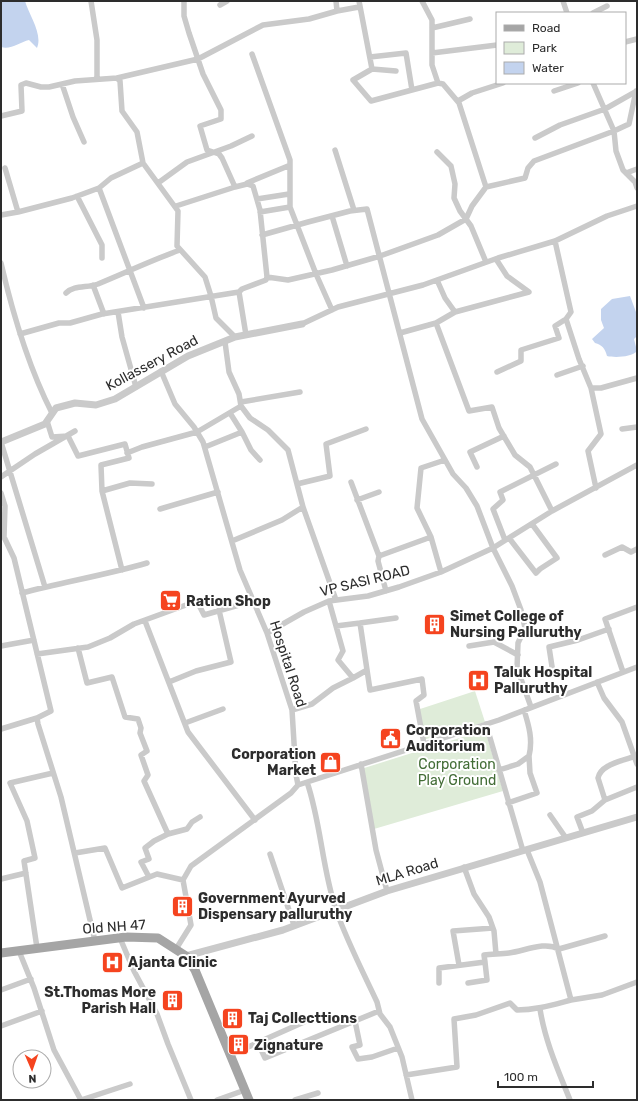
<svg xmlns="http://www.w3.org/2000/svg" width="638" height="1101" font-family="Rubik,sans-serif">
<rect width="100%" height="100%" fill="#fff"/>
<!-- green -->
<path fill="#dfecd9" d="M475 691 485 722 423 740 417 710Z
M485 730 503 791 374 829 361 769Z"/>
<!-- water -->
<path fill="#c3d3ee" d="M1 1H25C29 15 43 34 37 48L29 40C20 42 11 50 1 47Z
M630 296 636 312 637 336 634 339 637 351C632 357 615 358 607 356 605 348 602 345 595 343L592 339 604 328 601 320V309L612 299Z"/>
<g fill="none" stroke-linecap="round" stroke-linejoin="round">
<!-- minor -->
<path stroke="#cacaca" stroke-width="5.5" d="M91 1 97 40V79
M184 1V16L189 33 203 74 221 110V119L200 126 207 150 219 154 222 158 235 187 247 184 253 186 260 210 267 277 266 280 242 289 239 292 246 335
M336 1 337 11
M359 1 372 69
M422 1 432 20V65L438 83
M563 1 567 13
M220 5 227 1
M593 13 607 6
M432 28 470 19
M625 42 637 39
M432 53 497 45
M252 54 290 160V207
M370 57 406 53 412 90
M396 71 372 69 353 80 371 101 438 83 443 84 459 103 486 187
M117 78 198 59 263 25 309 19 337 11 359 7
M593 83 614 131 616 151 623 170 635 182 637 188
M62 84 73 117 84 142
M554 91 578 83
M458 101 472 93 503 83
M1 116 22 111 21 85 26 83 41 87H49L75 81 117 78 120 81 122 111 137 132 143 163 178 211 177 246 205 277 211 296 216 318 235 337
M535 138 560 125 605 109 637 91
M335 150 354 210
M437 152 451 166 455 184 454 198 460 211 471 226 486 262
M143 163 111 178 99 188 144 308
M5 168 18 212 72 198 99 188
M626 173 637 169
M158 183 187 162 231 146 252 136
M247 183 288 166
M77 196 102 245V258
M257 199 289 194
M176 206 235 187
M260 212 290 207 316 274 332 310
M1 215 18 212
M332 216 347 266
M262 235 308 222 350 211 367 209 422 419 453 474 466 488 477 506 493 548 512 586 521 610 525 628 518 643 517 668 531 707
M555 241 571 312 566 319 579 359 591 388H601L637 378
M1 263C13 315 28 366 52 413
M267 277 288 280 332 270 380 256 438 235 466 219 472 206 486 187 525 178 528 168 534 161 614 131 629 124 636 91
M93 285 104 314
M66 293C74 285 87 288 98 284 125 273 152 260 180 250
M118 312 122 337 136 387
M455 312 529 292 507 276 496 259
M436 323 455 312 445 298 437 280
M302 324 338 307 423 285 498 258 555 241 607 216 637 206
M400 333 436 323 469 411 492 407 499 428 515 455 530 467 552 511
M20 334 59 323H70L102 314 239 292
M225 342 229 372 239 394 241 406 250 418 268 430 288 450 303 507 336 600
M161 371 175 404 194 427 203 442 240 570 267 633 292 710 296 775 298 785 291 793 191 866 183 880 191 925 176 949
M497 372 521 361V350L559 338 555 326 566 319
M557 375 583 366
M591 388 601 434 588 451 596 488
M241 402 300 392
M47 421 52 437 68 436 78 456 125 444 129 458 101 465 102 491 122 570
M622 429 637 427
M242 432 251 450 260 460
M1 442 45 587
M205 447 242 432 230 413
M127 453 142 447 197 432 241 406
M477 467 470 452 504 436
M1 477 35 454 75 431
M351 482 379 556
M297 484 330 476 326 444 366 429
M102 491 130 483 152 484
M1 493 5 506 4 537 14 558 51 711 37 718 38 724 61 797 95 941
M357 500 379 492
M160 509 218 492
M509 538 536 573 540 569 557 558 532 524
M505 540 493 509 503 500 500 492 556 464
M232 541 282 520 303 507
M605 555 622 547 631 552 637 549
M441 572 431 537 417 508 421 468 445 460
M386 591 378 561 379 556 431 537
M22 593C63 582 106 575 147 563
M329 601 343 651 338 660 353 678 367 670
M396 618 360 623 370 690 422 679 424 695 416 701 424 744
M145 621 188 732 255 820
M336 626 360 623
M267 633 304 612 329 601 368 596 399 587 441 572 493 548 552 511 637 465
M1 646 34 640
M469 646 494 642 518 655
M78 648 87 683 112 677 125 717 138 719 141 728 140 733 147 751 141 755 148 775 144 781 168 834 154 841 145 848 149 859 141 862 149 877
M37 654 88 647 110 638 134 624 197 601 204 615 253 601
M623 672 605 619 637 607
M553 673 549 647 578 640 609 629
M169 682 196 671 231 662 219 610
M597 682 604 698 622 722 637 764
M292 710 312 704 333 688 353 678
M185 723 223 709
M486 724 523 851
M1 729 37 718
M361 764 376 850 387 891
M499 770 518 764 529 756C533 740 529 726 524 710
M307 782C321 823 322 868 336 910 347 941 363 972 377 1002L380 1014 390 1027 402 1057 412 1100
M298 785 499 720 637 667
M605 800 598 778C601 763 626 761 637 755
M508 803 537 793 530 773 529 756
M550 815 566 838
M583 833 577 817 592 811 605 800 637 787
M168 834 187 829 192 822 200 817
M527 850 540 882 571 1000 602 995 637 982
M75 853 105 848 122 888 157 874 183 880
M270 854 294 925
M464 867 474 894 489 917 494 931 496 954
M1 879 26 873
M120 938 134 971 157 1014 168 1044 191 1100
M37 948 24 861 35 858 27 821 10 783 53 773
M19 951 34 988 54 1050 81 1100 130 1084
M459 965 453 931 493 928
M439 983V968L485 962 484 955C492 954 501 954 509 953 525 951 544 941 559 949L605 936
M468 983 487 980 485 962
M1 990 31 979
M540 1009C545 1041 558 1070 570 1100
M355 1021 360 1045 352 1047 358 1059 372 1057 398 1048
M1 1026 42 1011
M258 1043 265 1058 379 1011
M230 1055 304 1022
M406 1075 457 1067 454 1019 476 1015 510 1003 517 1010C536 1010 552 1005 571 1000
M217 1100 245 1090
M295 1100 318 1093"/>
<!-- tertiary -->
<path stroke="#cacaca" stroke-width="7" d="M1 442 45 424 56 408 75 403 96 405 115 399 188 356 235 337 302 324
M186 956 283 930 387 891 637 817"/>
<!-- primary -->
<path stroke="#a5a5a5" stroke-width="9" d="M1 953 126 937 158 938 186 956 195 970 249 1100"/>
</g>
<!-- icons -->
<defs>
<symbol id="supermarket-square" viewBox="-11 -11 22 22"><rect x="-9" y="-9" width="18" height="18" rx="4" fill="#f5441f" stroke="#fff"/><path d="M-6-5.5h2.5l.6 2H6L4.5 2H-2.5L-4.4-4H-6ZM-1.5 3.2a1.3 1.3 0 1 0 .1 0ZM3 3.2a1.3 1.3 0 1 0 .1 0Z" fill="#fff"/></symbol>
<symbol id="building-square" viewBox="-11 -11 22 22"><rect x="-9" y="-9" width="18" height="18" rx="4" fill="#f5441f" stroke="#fff"/><path d="M-4-6H4V6H1V3H-1V6H-4ZM-2.5-4.3h1.7v1.8h-1.7ZM.8-4.3h1.7v1.8H.8ZM-2.5-1h1.7V.8h-1.7ZM.8-1h1.7V.8H.8Z" fill="#fff"/></symbol>
<symbol id="hospital-square" viewBox="-11 -11 22 22"><rect x="-9" y="-9" width="18" height="18" rx="4" fill="#f5441f" stroke="#fff"/><path d="M-5-5h3v3.5h4V-5h3V5h-3V1.5h-4V5h-3Z" fill="#fff"/></symbol>
<symbol id="civic-square" viewBox="-11 -11 22 22"><rect x="-9" y="-9" width="18" height="18" rx="4" fill="#f5441f" stroke="#fff"/><path d="M-.6-6.5H3V-4.5H.6V-3L4-1V1h2V6H-6V1h2V-1L-.6-3ZM-1.2 2.5V6h2.4V2.5Z" fill="#fff"/></symbol>
<symbol id="shop-square" viewBox="-11 -11 22 22"><rect x="-9" y="-9" width="18" height="18" rx="4" fill="#f5441f" stroke="#fff"/><path d="M-5-2.5h2.3a2.7 3.5 0 0 1 5.4 0H5L5.5 6h-11ZM-1.5-2.5h3a1.5 2.3 0 0 0-3 0Z" fill="#fff"/></symbol>
</defs>
<g fill-rule="evenodd">
<use href="#supermarket-square" x="158" y="588" width="25" height="25"/>
<use href="#building-square" x="422" y="612" width="25" height="25"/>
<use href="#hospital-square" x="466" y="668" width="25" height="25"/>
<use href="#civic-square" x="378" y="726" width="25" height="25"/>
<use href="#shop-square" x="318" y="750" width="25" height="25"/>
<use href="#building-square" x="170" y="894" width="25" height="25"/>
<use href="#hospital-square" x="100" y="950" width="25" height="25"/>
<use href="#building-square" x="160" y="988" width="25" height="25"/>
<use href="#building-square" x="220" y="1006" width="25" height="25"/>
<use href="#building-square" x="226" y="1032" width="25" height="25"/>
</g>
<g text-anchor="middle" dominant-baseline="central" stroke-width="4" stroke-linejoin="round" paint-order="stroke">
<!-- street labels -->
<g font-size="14" fill="#2d2d2d" stroke="#fff">
<text transform="translate(152 363) rotate(-28)">Kollassery Road</text>
<text transform="translate(365 581) rotate(-14)">VP SASI ROAD</text>
<text transform="translate(288 664) rotate(72)">Hospital Road</text>
<text transform="translate(407 872) rotate(-17)">MLA Road</text>
<text transform="translate(114 927) rotate(-4)">Old NH 47</text>
</g>
<!-- poi labels -->
<g font-size="14" font-weight="bold" fill="#2d2d2d" stroke="#fff" text-anchor="start">
<text x="186" y="601">Ration Shop</text>
<text x="450" y="616">Simet College of<tspan x="450" dy="16">Nursing Palluruthy</tspan></text>
<text x="494" y="672">Taluk Hospital<tspan x="494" dy="16">Palluruthy</tspan></text>
<text x="406" y="730">Corporation<tspan x="406" dy="16">Auditorium</tspan></text>
<text x="316" y="754" text-anchor="end">Corporation<tspan x="316" dy="16">Market</tspan></text>
<text x="198" y="898">Government Ayurved<tspan x="198" dy="16">Dispensary palluruthy</tspan></text>
<text x="128" y="962">Ajanta Clinic</text>
<text x="156" y="992" text-anchor="end">St.Thomas More<tspan x="156" dy="16">Parish Hall</tspan></text>
<text x="248" y="1018">Taj Collecttions</text>
<text x="254" y="1045">Zignature</text>
</g>
<!-- park labels -->
<g font-size="14" fill="#436d37" stroke="#fff">
<text x="457" y="764">Corporation<tspan x="457" dy="16">Play Ground</tspan></text>
</g>
</g>
<!-- border -->
<rect width="638" height="1101" fill="none" stroke="#2d2d2d" stroke-width="4"/>
<!-- legend -->
<rect x="496" y="12" width="130" height="72" fill="#ffffff" stroke="#ababab"/>
<rect x="504" y="25" width="20" height="6" fill="#a5a5a5" stroke="#ababab"/>
<text x="532" y="32" font-size="12" fill="#2d2d2d">Road</text>
<rect x="504" y="42" width="20" height="12" fill="#dfecd9" stroke="#ababab"/>
<text x="532" y="52" font-size="12" fill="#2d2d2d">Park</text>
<rect x="504" y="62" width="20" height="12" fill="#c3d3ee" stroke="#ababab"/>
<text x="532" y="72" font-size="12" fill="#2d2d2d">Water</text>
<!-- north arrow -->
<g transform="translate(32 1069) rotate(178)"><circle r="19" fill="#ffffff" stroke="#ababab"/>
<path d="M0-3L7 15L0 10L-7 15Z" fill="#f5441f"/>
<text y="-6" font-size="11" font-weight="bold" text-anchor="middle" fill="#2d2d2d">N</text>
</g>
<!-- scale -->
<path d="M498 1081v6h95v-6" fill="none" stroke="#2d2d2d" stroke-width="2"/>
<text x="504" y="1081" font-size="12" fill="#2d2d2d" stroke="#ffffff" stroke-width="3" paint-order="stroke">100 m</text>
</svg>
